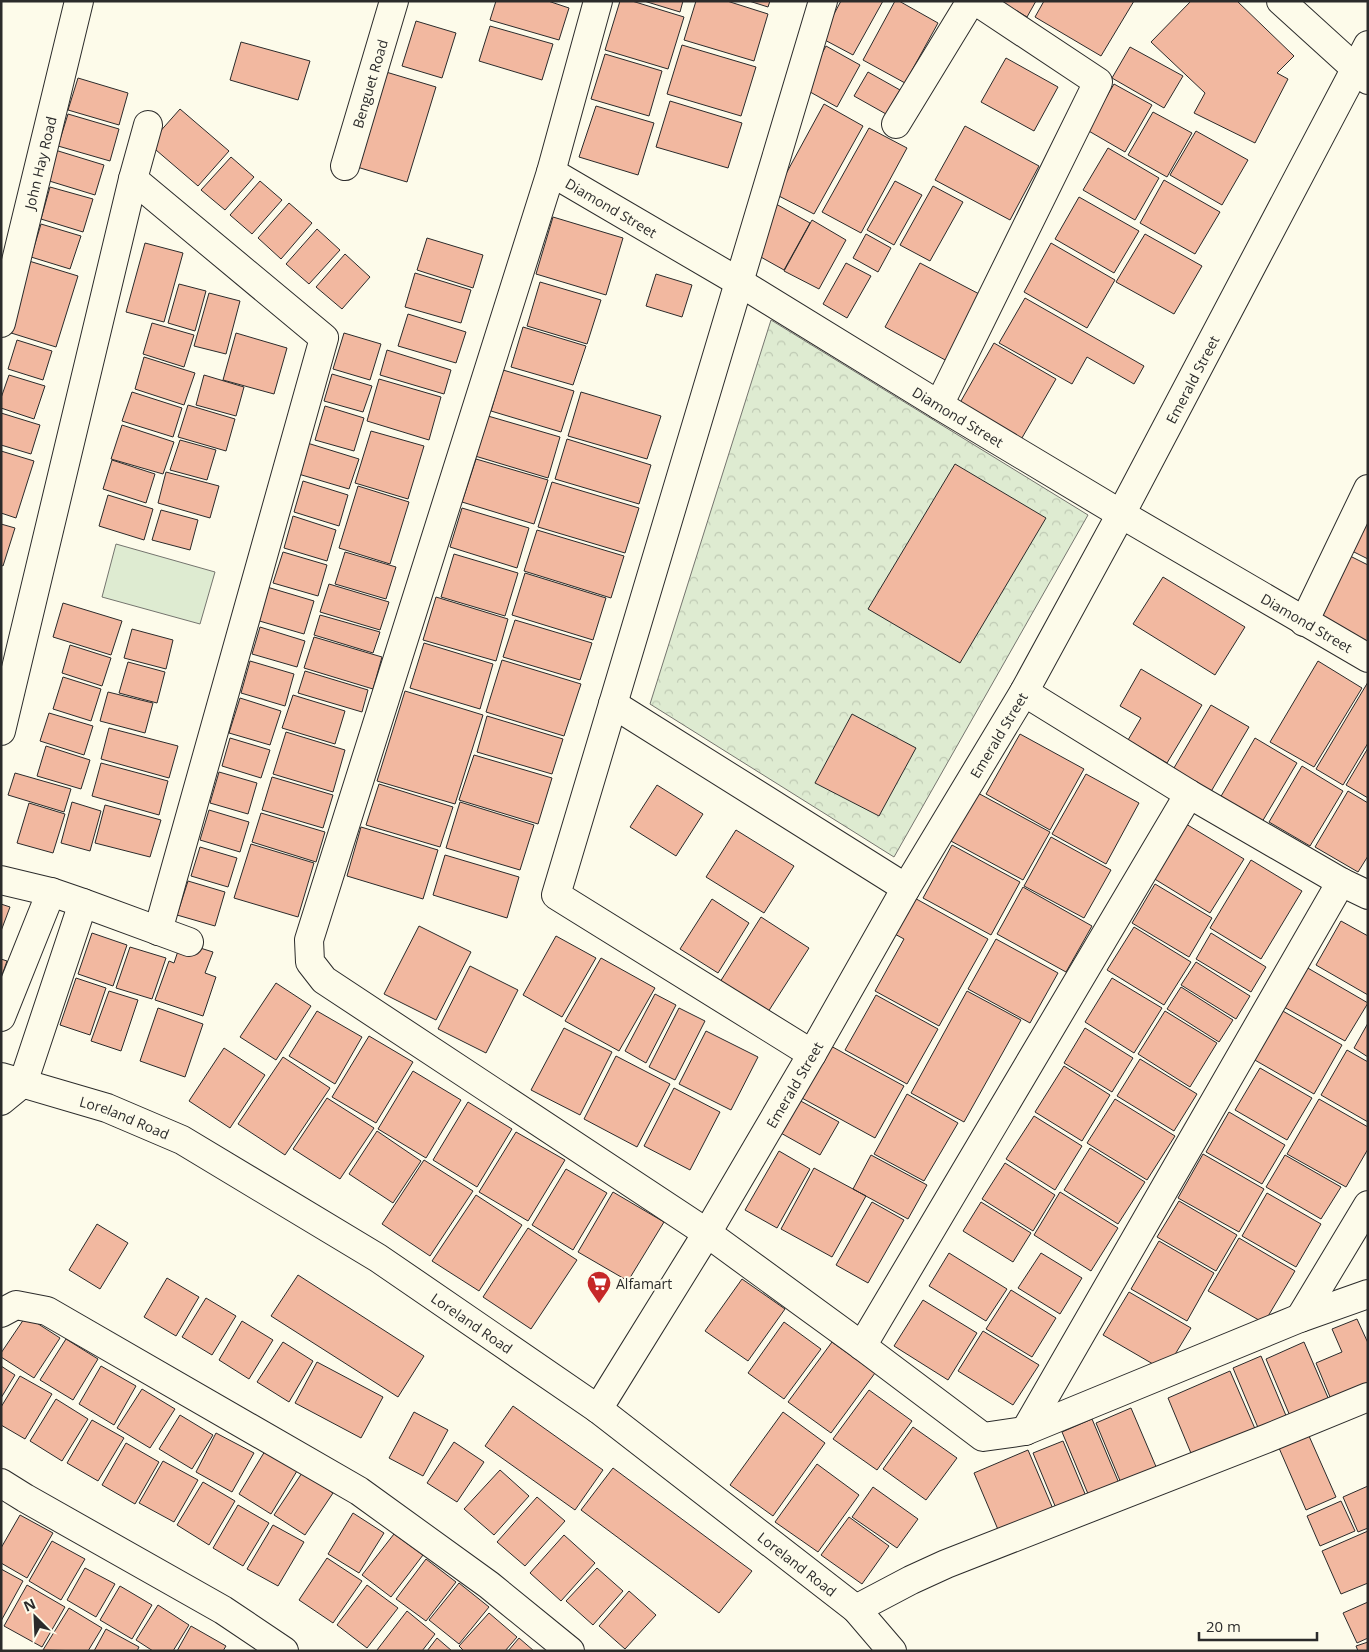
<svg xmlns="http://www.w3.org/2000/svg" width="1369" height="1652" font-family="'Open Sans',sans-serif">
<defs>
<pattern id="park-crowns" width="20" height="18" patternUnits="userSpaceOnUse" patternTransform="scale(1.25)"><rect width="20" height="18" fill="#deebd1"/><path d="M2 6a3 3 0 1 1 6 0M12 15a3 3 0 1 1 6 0" fill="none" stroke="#bfcab4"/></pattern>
</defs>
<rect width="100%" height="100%" fill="#fdfbea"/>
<!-- grass -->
<path fill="#deebd1" stroke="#74746e" d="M116 544 215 572 200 624 102 597Z"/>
<!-- park -->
<path fill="url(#park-crowns)" stroke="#74746e" d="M771 320 1088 515 894 857 650 704Z"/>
<!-- building -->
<path fill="#f2b8a0" stroke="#2b2b2b" d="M496 1H548L569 8 559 40 490 20Z
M620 1H632L684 17 668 69 605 50Z
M644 1H683L680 12Z
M696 1H727L768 14 754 61 684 40Z
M749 1H770L768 7Z
M841 1H883L853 55 821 38Z
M895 1H899L938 23 905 83 863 60Z
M1000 1H1036L1027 17Z
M1044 1H1134L1101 56 1035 17Z
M1191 1H1237L1294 56 1277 73 1288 79 1255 143 1194 113 1205 93 1151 42Z
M416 21 456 33 442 78 402 66Z
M490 26 553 44 542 80 479 61Z
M241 42 310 61 298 100 230 80Z
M682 45 756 67 741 116 667 94Z
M826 46 860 65 837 107 803 88Z
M1130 47 1183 76 1164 108 1112 78Z
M605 54 662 71 649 116 591 99Z
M1006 58 1058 87 1034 131 981 102Z
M386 72 436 87 407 182 357 167Z
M868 72 900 90 886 114 854 96Z
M78 78 128 93 119 125 68 110Z
M1114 84 1152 105 1125 152 1087 130Z
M670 101 742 123 728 168 656 147Z
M824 104 863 126 814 214 775 194Z
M596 106 654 123 638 175 579 157Z
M180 109 229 151 198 186 149 144Z
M1153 112 1192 133 1167 177 1128 155Z
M68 114 119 129 110 161 58 146Z
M965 126 1039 166 1010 220 935 180Z
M869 128 907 148 861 233 822 212Z
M1196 131 1248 160 1222 205 1170 175Z
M1108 148 1159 178 1135 220 1083 190Z
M55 150 104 165 95 195 46 180Z
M231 157 254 177 225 210 201 190Z
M1164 180 1220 212 1195 254 1140 223Z
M260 181 282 200 252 234 230 215Z
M895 181 922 195 894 245 867 230Z
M933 186 963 202 930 261 900 245Z
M50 187 93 199 83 232 41 219Z
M1079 197 1139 231 1114 273 1055 239Z
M289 203 312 223 281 259 258 238Z
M776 204 810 223 784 270 750 251Z
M553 217 623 238 606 295 536 274Z
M812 220 846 240 819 289 784 271Z
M41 224 81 236 70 269 31 257Z
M317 229 340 250 309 284 286 264Z
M866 234 891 248 878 272 853 258Z
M1145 234 1202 266 1174 314 1116 282Z
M427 238 483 255 473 288 417 270Z
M145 243 183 253 164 322 126 312Z
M1051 243 1115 280 1087 328 1024 292Z
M345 254 370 277 342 309 316 287Z
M29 261 78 276 56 347 8 332Z
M846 263 871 276 847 318 823 304Z
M920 263 983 296 947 361 885 327Z
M415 273 471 290 461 323 405 307Z
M656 274 692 285 682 317 646 306Z
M540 282 601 300 587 344 527 326Z
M179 284 206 291 195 331 168 323Z
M209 293 240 301 226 354 194 346Z
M1025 298 1144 366 1134 384 1087 357 1072 384 999 343Z
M408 314 466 332 456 363 398 346Z
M152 323 194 335 184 367 143 354Z
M523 327 586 346 573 385 511 367Z
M236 333 287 348 274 394 223 380Z
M344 333 381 344 370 380 333 369Z
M17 340 52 351 43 380 8 369Z
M994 343 1056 379 1019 443 957 408Z
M387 350 451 370 444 394 380 375Z
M144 357 195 373 184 405 135 389Z
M503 370 574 391 561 432 491 411Z
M332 374 372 386 363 412 324 401Z
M9 375 45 386 34 419 1 408V398Z
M204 375 244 387 236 416 196 405Z
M379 379 441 397 429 440 367 421Z
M132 392 182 408 173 437 122 421Z
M581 392 661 416 647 459 568 436Z
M188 405 235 419 226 451 178 437Z
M325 406 364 418 354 451 315 440Z
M1 413 40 425 31 454 1 445Z
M488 416 560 437 548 478 475 456Z
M122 425 174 442 163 474 111 459Z
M371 431 424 446 408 499 355 483Z
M567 439 651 465 639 504 555 479Z
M180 440 216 450 207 480 170 470Z
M304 442 359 459 349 489 295 473Z
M1 451 34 461 16 518 1 513Z
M476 459 548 480 534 524 462 502Z
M112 460 155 474 146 503 103 489Z
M955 464 1046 518 960 663 868 609Z
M166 472 219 486 210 518 158 503Z
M303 481 348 495 339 526 294 512Z
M552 482 639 508 625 553 538 527Z
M358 486 409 502 390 564 339 548Z
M108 495 153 509 144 540 99 526Z
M462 508 529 528 517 568 450 547Z
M161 510 198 520 190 550 152 540Z
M293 516 336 530 327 561 284 548Z
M1368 520V559L1352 551Z
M1 524 15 528 3 566 1 565Z
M537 530 624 556 611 598 524 571Z
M283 552 327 565 318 596 273 583Z
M345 552 396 567 386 599 335 584Z
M454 554 518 573 505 616 441 597Z
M1350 556 1368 565V643L1318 617Z
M525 573 606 598 593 640 512 615Z
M1163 577 1245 627 1215 675 1133 624Z
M329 584 389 602 380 630 320 612Z
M267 587 314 601 304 634 256 620Z
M436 597 508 619 496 661 423 640Z
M63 603 122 621 111 655 53 637Z
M320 615 380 632 373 653 314 635Z
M515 620 592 643 580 680 503 657Z
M260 627 305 641 297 667 252 654Z
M132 629 173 640 166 669 124 658Z
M314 637 382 657 373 689 304 668Z
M424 643 493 664 480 709 410 688Z
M70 645 111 658 102 686 62 673Z
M502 660 581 684 564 736 486 712Z
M250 661 294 674 285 706 241 693Z
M1318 661 1362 688 1314 767 1270 742Z
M128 662 165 672 157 703 119 693Z
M1141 669 1202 705 1167 763 1128 740 1141 718 1120 706Z
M305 671 368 690 362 712 298 693Z
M63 677 101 689 91 721 53 709Z
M1368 682V743L1343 785 1316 769Z
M405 691 483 715 455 804 377 781Z
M108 692 153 703 145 733 100 721Z
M293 695 345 711 335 744 282 728Z
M240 698 281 711 270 745 229 733Z
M1211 705 1249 727 1209 795 1171 773Z
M49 713 93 726 84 755 40 741Z
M852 714 916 748 879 816 815 783Z
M487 716 563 739 552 774 477 752Z
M109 728 178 746 169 778 101 759Z
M286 732 345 750 333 792 273 774Z
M1020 734 1084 769 1050 830 986 794Z
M230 738 270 750 261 778 222 766Z
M1255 738 1297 763 1262 822 1220 798Z
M46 746 90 760 81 789 37 776Z
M1368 748V798L1346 785Z
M474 755 552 778 538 824 459 800Z
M101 763 168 781 159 815 92 796Z
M1302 766 1343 791 1310 846 1269 822Z
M219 772 257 783 248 814 210 803Z
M15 773 71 789 64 812 8 795Z
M1086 774 1139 803 1106 864 1052 834Z
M272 777 333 795 323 828 262 810Z
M379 784 453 807 440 847 366 825Z
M657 785 703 814 676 856 630 827Z
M1348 791 1368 803V856L1358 872 1315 847Z
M976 792 1050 832 1023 880 949 840Z
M72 802 101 811 90 851 61 843Z
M460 802 534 825 520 870 446 848Z
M29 803 65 814 53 853 17 843Z
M105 805 161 820 150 857 95 843Z
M209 810 249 822 240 852 200 840Z
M261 813 325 832 316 862 252 842Z
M1186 824 1244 859 1210 913 1153 878Z
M361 827 438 850 423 899 347 876Z
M736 830 794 866 764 913 706 877Z
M1051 837 1111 870 1084 918 1024 886Z
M251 844 314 863 298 917 234 898Z
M952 845 1020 882 991 935 923 898Z
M200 847 237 858 228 887 191 876Z
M445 855 519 877 507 918 433 895Z
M1251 860 1302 891 1261 959 1210 928Z
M188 881 225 892 215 926 177 915Z
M1155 884 1212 918 1189 957 1132 923Z
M1023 887 1092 926 1066 972 997 934Z
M911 896 988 939 939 1026 875 991 904 939 891 932Z
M712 899 749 923 718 973 680 949Z
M1 904 10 907 1 931Z
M761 917 809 948 768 1012 720 982Z
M1341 921 1368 936V995L1316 965Z
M419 926 471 952 436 1020 384 994Z
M1134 927 1191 962 1164 1005 1107 970Z
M92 933 127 945 113 986 78 974Z
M1211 933 1266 967 1251 992 1196 959Z
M556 936 596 958 562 1017 523 995Z
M996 939 1058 973 1030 1023 968 989Z
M181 942 213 952 205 973 216 977 203 1016 155 1000 169 961 174 963Z
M130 947 166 958 152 999 116 988Z
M601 958 655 988 619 1051 565 1021Z
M1 959 7 961 1 978Z
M1196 962 1250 996 1236 1019 1181 985Z
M470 966 518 990 486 1053 438 1029Z
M1306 967 1368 1003 1345 1041 1284 1007Z
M76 978 106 988 90 1035 60 1025Z
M1112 978 1162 1008 1134 1053 1085 1022Z
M276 983 311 1006 276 1060 240 1037Z
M1181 987 1233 1020 1219 1042 1167 1009Z
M109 991 138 1000 121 1051 91 1041Z
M967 991 1021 1020 964 1122 911 1093Z
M655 994 676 1005 646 1063 625 1051Z
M876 995 938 1029 907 1084 845 1050Z
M158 1008 203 1024 185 1077 140 1061Z
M679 1008 705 1021 675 1080 649 1067Z
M1281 1010 1342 1045 1314 1094 1253 1059Z
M317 1011 362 1037 335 1084 289 1056Z
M1165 1011 1217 1043 1190 1087 1138 1054Z
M1368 1023V1057L1354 1048Z
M564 1028 612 1052 580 1115 531 1090Z
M1085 1028 1133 1058 1112 1092 1064 1063Z
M706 1031 758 1057 731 1110 679 1084Z
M369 1036 413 1062 376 1123 332 1097Z
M829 1045 904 1086 875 1138 800 1097Z
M224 1048 265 1075 230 1128 189 1101Z
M1347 1050 1368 1062V1122L1321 1095Z
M616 1056 670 1084 637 1147 584 1119Z
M283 1057 330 1088 285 1155 238 1124Z
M1140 1059 1197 1094 1174 1131 1117 1096Z
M1064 1066 1110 1095 1082 1141 1035 1112Z
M1260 1068 1312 1098 1287 1140 1235 1110Z
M413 1071 461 1100 426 1158 378 1129Z
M674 1088 720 1112 690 1170 644 1146Z
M907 1094 958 1123 924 1181 874 1154Z
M327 1098 374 1128 340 1179 293 1149Z
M797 1099 839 1122 820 1155 779 1132Z
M1115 1099 1175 1136 1147 1180 1087 1143Z
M1319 1099 1368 1127V1149L1346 1187 1287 1154Z
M468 1102 512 1129 477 1187 433 1160Z
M1229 1112 1285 1145 1262 1184 1206 1152Z
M1034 1116 1082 1146 1055 1190 1006 1159Z
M377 1131 421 1161 393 1203 349 1174Z
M516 1132 565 1160 528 1221 479 1192Z
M1090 1148 1145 1182 1118 1224 1064 1190Z
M779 1151 810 1169 777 1228 745 1210Z
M1203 1154 1264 1189 1239 1232 1178 1198Z
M871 1155 927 1185 908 1219 853 1189Z
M1285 1155 1341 1187 1321 1219 1266 1187Z
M424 1160 473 1191 430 1256 382 1224Z
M1005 1163 1055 1195 1033 1231 982 1199Z
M814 1168 866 1196 832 1257 781 1229Z
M566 1169 607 1193 573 1250 532 1225Z
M613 1192 664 1222 628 1281 578 1252Z
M1060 1192 1118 1228 1091 1271 1034 1235Z
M1267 1193 1321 1224 1296 1267 1242 1236Z
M476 1195 522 1225 479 1291 432 1261Z
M1179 1201 1237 1235 1216 1271 1157 1237Z
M872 1202 904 1220 868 1283 836 1265Z
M981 1202 1031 1233 1013 1262 963 1231Z
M97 1224 128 1243 100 1289 69 1270Z
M528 1228 577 1260 531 1329 483 1297Z
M1239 1238 1295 1271 1264 1323 1208 1291Z
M1159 1241 1214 1273 1187 1321 1131 1289Z
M949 1253 1007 1289 986 1321 929 1286Z
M1041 1253 1082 1278 1060 1314 1018 1288Z
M298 1275 424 1356 398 1397 271 1316Z
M167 1278 199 1297 176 1336 144 1317Z
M742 1279 785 1309 748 1361 705 1331Z
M1011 1290 1056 1318 1032 1357 986 1329Z
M1129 1292 1191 1328 1165 1371 1103 1335Z
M206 1298 236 1316 212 1355 182 1337Z
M923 1300 977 1333 948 1380 894 1346Z
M26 1316 60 1338 34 1378 1 1357V1353Z
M1357 1319 1368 1343V1395L1335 1409 1316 1363 1342 1352 1332 1329Z
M242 1321 273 1340 249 1379 219 1360Z
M784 1322 821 1349 784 1399 748 1373Z
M983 1331 1039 1365 1013 1405 958 1371Z
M66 1339 98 1359 73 1400 40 1380Z
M283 1342 313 1361 289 1402 257 1382Z
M832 1342 875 1373 831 1433 788 1402Z
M1304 1342 1329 1400 1290 1416 1266 1359Z
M1261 1356 1287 1418 1259 1430 1233 1368Z
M317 1362 383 1397 361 1438 295 1403Z
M1 1366 15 1375 1 1398Z
M101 1366 136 1386 114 1425 79 1404Z
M1230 1371 1256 1431 1193 1458 1168 1398Z
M20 1376 52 1394 25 1439 1 1425V1407Z
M142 1389 175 1409 150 1448 117 1428Z
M869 1390 912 1421 877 1470 833 1439Z
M56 1399 88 1419 62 1461 30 1441Z
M513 1406 603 1470 575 1510 485 1446Z
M1131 1408 1157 1469 1121 1483 1096 1423Z
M414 1412 448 1430 423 1476 389 1458Z
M783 1412 825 1443 773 1516 730 1485Z
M180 1415 213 1435 192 1469 159 1449Z
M1092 1419 1121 1488 1091 1501 1062 1432Z
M92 1420 124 1438 98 1481 67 1463Z
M913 1427 957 1458 926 1500 883 1469Z
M216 1433 254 1453 232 1492 196 1472Z
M1309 1436 1336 1497 1306 1510 1279 1448Z
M1063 1441 1088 1501 1058 1513 1033 1453Z
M454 1442 484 1462 457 1502 427 1483Z
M126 1443 159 1462 135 1504 102 1485Z
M1028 1450 1056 1516 1002 1539 974 1473Z
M265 1451 297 1471 271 1514 239 1494Z
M163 1461 198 1480 174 1522 139 1503Z
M817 1464 859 1495 818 1552 775 1522Z
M613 1468 752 1571 719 1613 581 1510Z
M500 1470 529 1496 494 1535 464 1509Z
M302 1473 333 1493 305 1535 274 1515Z
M203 1482 235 1501 209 1545 177 1525Z
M1368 1486V1528L1358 1532 1343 1497Z
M873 1487 918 1519 897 1548 852 1517Z
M537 1497 565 1521 525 1566 497 1542Z
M1341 1501 1355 1531 1320 1546 1307 1516Z
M238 1505 269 1523 243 1566 213 1548Z
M353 1513 384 1533 359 1573 328 1554Z
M20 1515 53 1533 27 1578 1 1563V1548Z
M849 1517 889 1546 862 1584 821 1555Z
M273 1525 304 1542 278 1586 247 1569Z
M1368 1531V1583L1341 1594 1322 1551Z
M394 1534 423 1555 391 1597 362 1575Z
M564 1535 595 1563 561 1601 530 1573Z
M52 1541 85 1559 61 1600 29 1581Z
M327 1558 362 1581 333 1623 299 1600Z
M426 1559 456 1582 426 1621 396 1599Z
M85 1568 115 1584 96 1617 67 1600Z
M597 1568 623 1591 593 1625 566 1601Z
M1 1569 23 1581 1 1621Z
M459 1583 489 1607 459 1644 429 1620Z
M27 1585 65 1607 42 1647 4 1626Z
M367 1585 398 1608 367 1648 337 1625Z
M120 1586 152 1605 132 1639 100 1620Z
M629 1591 656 1615 625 1649 599 1626Z
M1368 1602V1638L1357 1643 1343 1613Z
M158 1605 189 1625 173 1651H153L136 1640Z
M69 1608 102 1628 88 1651 43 1650Z
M407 1611 435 1634 422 1651H378L377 1650Z
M489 1613 517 1637 505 1651H464L459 1646Z
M191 1626 226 1646 223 1651H177Z
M106 1629 139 1647 137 1651H94Z
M437 1638 452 1651H427Z
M519 1638 534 1651H508Z
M1368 1642V1651H1358L1356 1646Z"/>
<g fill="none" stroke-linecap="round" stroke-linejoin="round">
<defs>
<g id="minor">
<path d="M598 1 551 172 309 940 310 962 324 980 707 1233 862 1346 983 1437 1025 1431 1300 1318 1368 1294"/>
<path d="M1281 1 1368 80"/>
<path d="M896 124 971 1"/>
<path id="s1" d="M345 166 394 1"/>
<path id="s2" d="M551 172 739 282 939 405 1121 514 1368 658"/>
<path d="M133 179 324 338 158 931"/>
<path id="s3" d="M1 323 79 1"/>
<path d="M939 405 1098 82 976 1"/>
<path d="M1304 622 1368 489"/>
<path d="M1024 692 1189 794 1341 882 1368 895"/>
<path d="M613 704 906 888"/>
<path d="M1 731 133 179 148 125"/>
<path d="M1 880 51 892 83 903 189 942"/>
<path d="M1 1017 51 892"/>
<path d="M812 1054 556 895 823 1"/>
<path d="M1 1101 23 1083 83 903"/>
<path d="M1 1313 16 1305 47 1311 359 1491 489 1585 570 1651"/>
<path d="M1300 1318 1368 1205"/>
<path d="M862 1346 1189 794"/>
<path id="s4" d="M598 1409 707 1233 812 1054 906 888 1024 692 1121 514 1368 45"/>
<path d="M1025 1431 1341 882"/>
<path d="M1 1483 25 1498 223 1610 284 1651"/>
<path d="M856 1609 911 1580 946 1564 1268 1438 1368 1397"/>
</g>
<g id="tertiary">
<path id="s5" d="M1 1077 107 1108 182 1140 378 1258 598 1409 856 1609 892 1651"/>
</g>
</defs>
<!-- minor casing -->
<use href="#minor" stroke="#2b2b2b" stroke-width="30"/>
<!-- tertiary casing -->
<use href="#tertiary" stroke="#2b2b2b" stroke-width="30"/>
<!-- minor -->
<use href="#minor" stroke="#fdfbea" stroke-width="28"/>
<!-- tertiary -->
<use href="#tertiary" stroke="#fdfbea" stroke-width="28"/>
</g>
<!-- icons -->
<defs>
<symbol id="supermarket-pin" viewBox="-11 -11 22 30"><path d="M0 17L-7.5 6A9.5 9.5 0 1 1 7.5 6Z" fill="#c62828" stroke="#fdfbea"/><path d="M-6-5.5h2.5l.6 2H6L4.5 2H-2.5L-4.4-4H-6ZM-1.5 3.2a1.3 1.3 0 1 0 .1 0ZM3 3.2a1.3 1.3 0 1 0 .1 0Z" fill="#fff"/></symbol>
</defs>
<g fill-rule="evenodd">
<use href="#supermarket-pin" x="585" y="1269" width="28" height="38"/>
</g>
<g text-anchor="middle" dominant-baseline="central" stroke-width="4" stroke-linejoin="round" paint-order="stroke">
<!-- street labels -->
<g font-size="14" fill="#2b2b2b" stroke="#fdfbea">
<text stroke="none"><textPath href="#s1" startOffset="86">Benguet Road</textPath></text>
<text stroke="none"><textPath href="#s3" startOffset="165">John Hay Road</textPath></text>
<text stroke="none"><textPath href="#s2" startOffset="70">Diamond Street</textPath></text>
<text stroke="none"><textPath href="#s4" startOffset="1189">Emerald Street</textPath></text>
<text stroke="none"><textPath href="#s2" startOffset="475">Diamond Street</textPath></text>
<text stroke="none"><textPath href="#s2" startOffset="880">Diamond Street</textPath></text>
<text stroke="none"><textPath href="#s4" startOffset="784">Emerald Street</textPath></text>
<text stroke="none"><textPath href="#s4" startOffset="379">Emerald Street</textPath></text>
<text stroke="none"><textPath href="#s5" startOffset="130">Loreland Road</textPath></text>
<text stroke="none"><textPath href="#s5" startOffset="535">Loreland Road</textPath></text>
<text stroke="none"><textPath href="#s5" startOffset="940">Loreland Road</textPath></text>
</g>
<!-- poi labels -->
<g font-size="14" fill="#2b2b2b" stroke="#fdfbea" text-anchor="start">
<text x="616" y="1283">Alfamart</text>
</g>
</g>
<!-- border -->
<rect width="1369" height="1652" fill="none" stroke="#2b2b2b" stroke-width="5"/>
<!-- north arrow -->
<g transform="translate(35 1617) rotate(336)" stroke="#fdfbea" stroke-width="4" paint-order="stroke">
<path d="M0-4L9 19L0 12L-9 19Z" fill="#2b2b2b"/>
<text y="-8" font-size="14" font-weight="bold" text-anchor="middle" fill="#2b2b2b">N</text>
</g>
<!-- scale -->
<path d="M1199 1632v8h118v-8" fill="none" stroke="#2b2b2b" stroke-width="2.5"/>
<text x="1206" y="1632" font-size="15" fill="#2b2b2b" stroke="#fdfbea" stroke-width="4" paint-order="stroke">20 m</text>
</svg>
